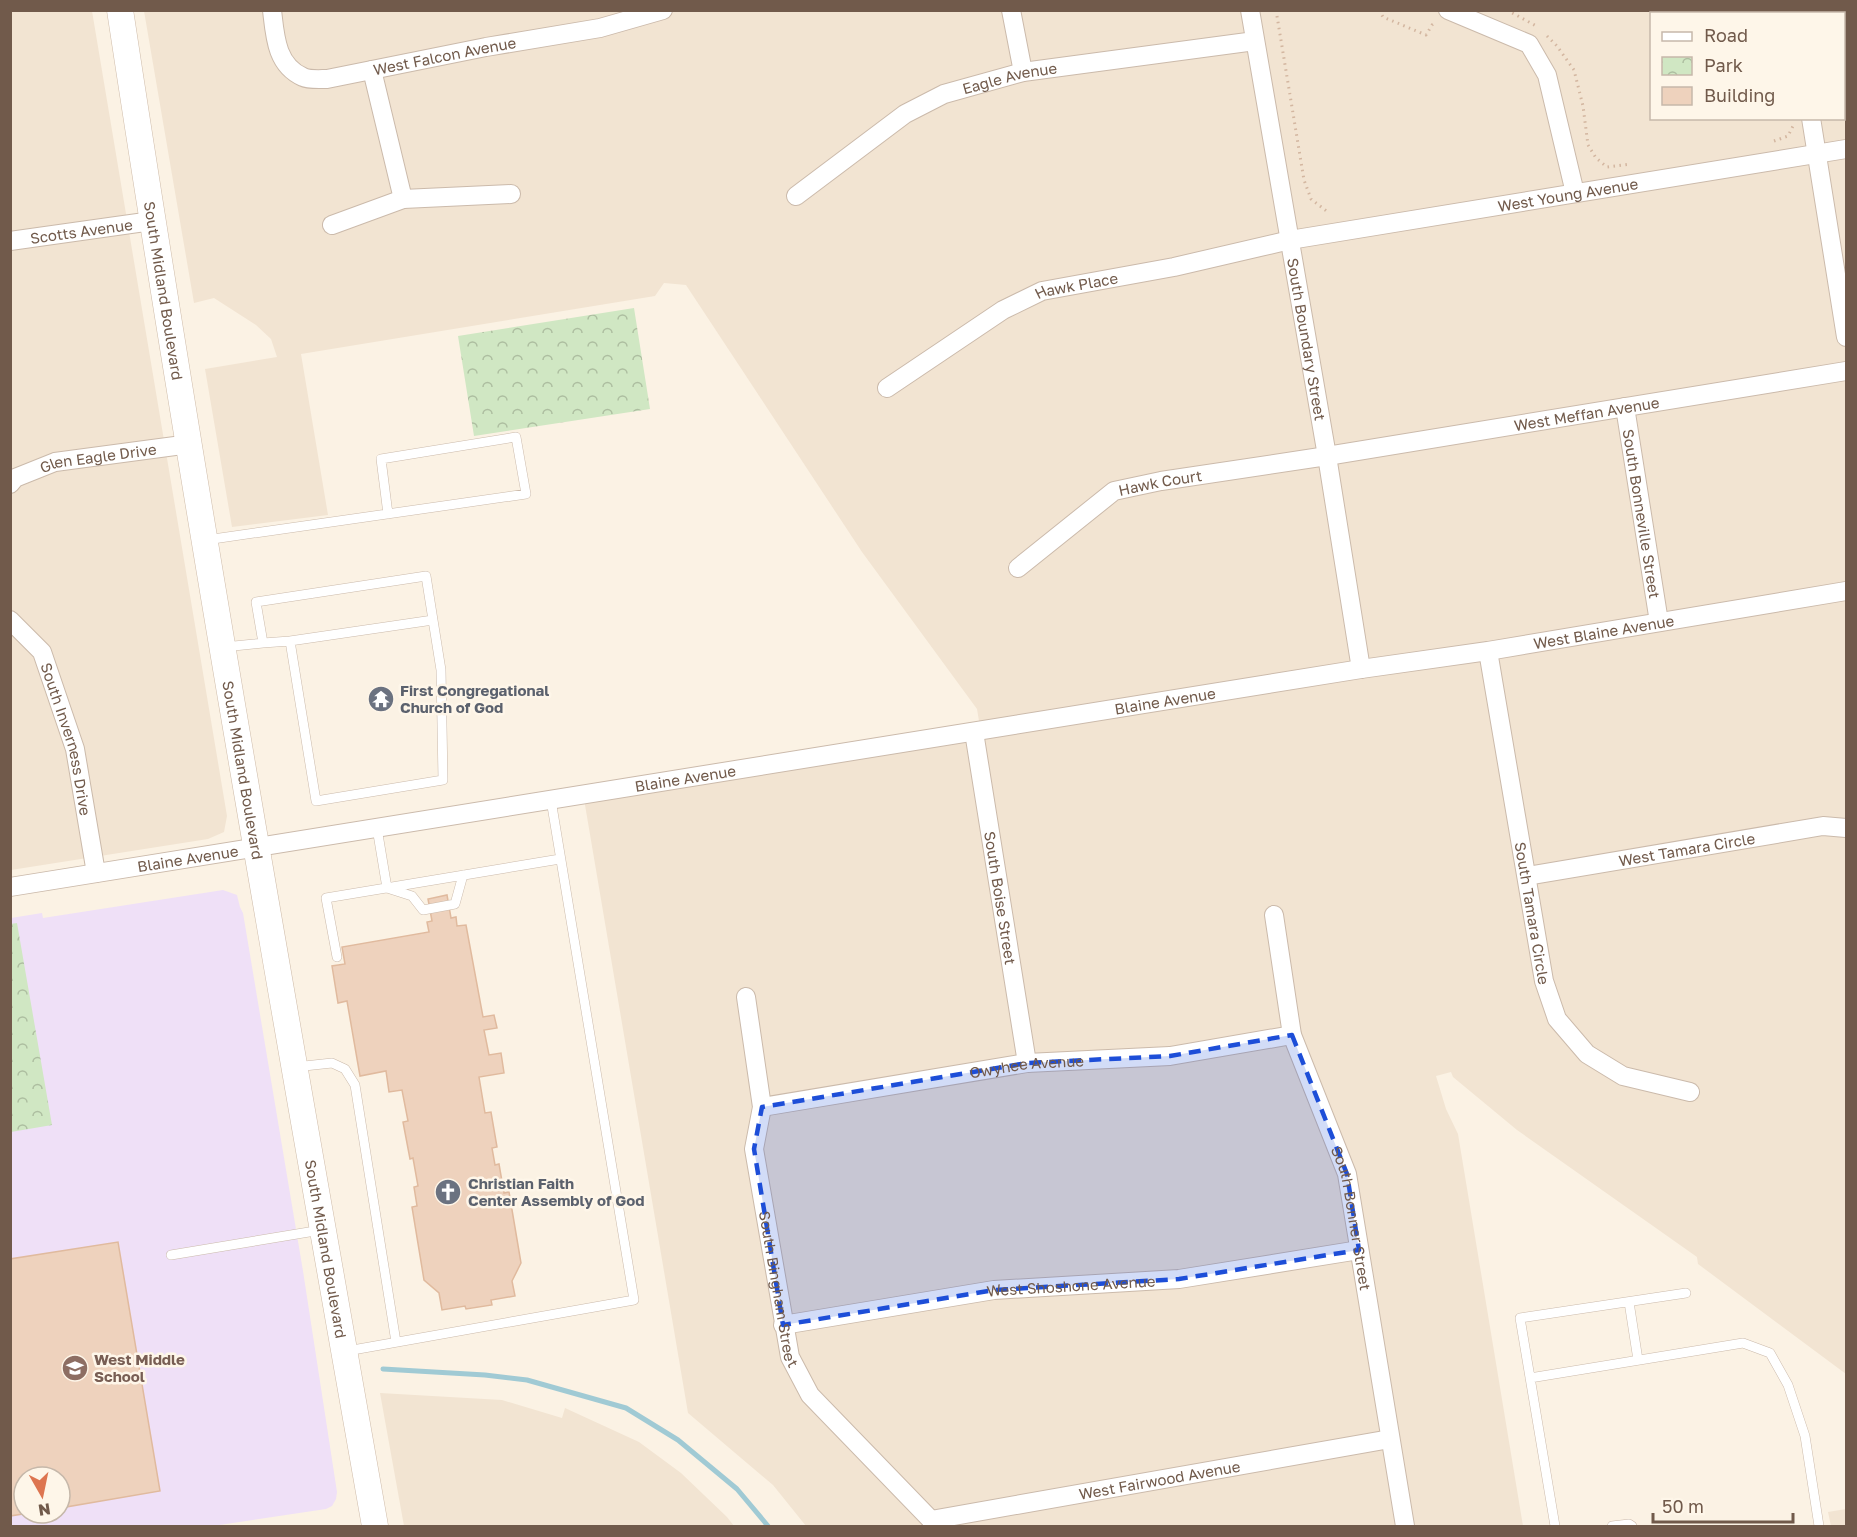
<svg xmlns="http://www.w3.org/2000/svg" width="1857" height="1537" font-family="'Golos Text',sans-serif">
<defs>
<pattern id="park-crowns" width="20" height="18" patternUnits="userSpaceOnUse" patternTransform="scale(1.5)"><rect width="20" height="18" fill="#d0e7c3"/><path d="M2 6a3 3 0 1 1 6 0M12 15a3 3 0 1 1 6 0" fill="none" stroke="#adbea0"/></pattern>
</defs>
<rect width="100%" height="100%" fill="#fbf2e4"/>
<!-- residential -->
<path fill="#f2e4d2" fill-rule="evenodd" d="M11 11H92L227 816 224 832 208 839 11 870Z
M144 11H1846V1374L1698 1264 1697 1257 1517 1130 1453 1077 1451 1072 1436 1076 1446 1109 1458 1134 1523 1526H806L773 1485 688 1413 584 799 981 733 977 709 862 552 686 285 664 283 655 296 301 354 328 515 232 527 205 369 277 357 271 339 256 325 214 298 194 303ZM1652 14H1844V118H1652Z
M380 1393 502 1400 562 1418 565 1408 639 1442 681 1473 727 1517 734 1526H404Z
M1846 1509V1526H1831L1828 1512Z"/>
<!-- education -->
<path fill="#efe0f7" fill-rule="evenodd" d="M223 890 237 895 240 907 243 913 303 1271 337 1492 336 1499 332 1506 326 1509 213 1526H11V918L42 913 43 918ZM24 1477H60V1513H24Z"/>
<!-- park -->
<path fill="url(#park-crowns)" d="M634 308 650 409 474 436 458 336Z
M17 923 52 1125 11 1132 10 924Z"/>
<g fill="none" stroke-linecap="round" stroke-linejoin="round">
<!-- stream -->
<path stroke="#a0cad4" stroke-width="5" d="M383 1369 485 1375 527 1380 626 1408 678 1440 737 1489 768 1526"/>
</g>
<!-- building -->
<path fill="#eed2bd" stroke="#e0ba9e" stroke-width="1.5" d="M447 895 451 918 456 917 457 926 466 925 483 1017 494 1015 497 1028 484 1030 489 1055 501 1053 504 1073 479 1077 485 1113 491 1112 497 1147 492 1148 495 1165 499 1164 504 1193 509 1192 521 1263 512 1281 515 1296 491 1300 492 1305 466 1309 465 1306 442 1310 439 1293 424 1280 412 1207 417 1206 414 1187 418 1186 413 1158 410 1159 403 1122 408 1121 402 1090 389 1092 386 1071 360 1076 347 1001 338 1003 332 966 345 964 342 947 429 932 427 922 432 921 428 899Z
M118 1242 160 1491 60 1508V1477H24V1513H29L10 1516V1259Z"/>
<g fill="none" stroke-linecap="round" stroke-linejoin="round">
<defs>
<path id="lane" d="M206 540 526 494 516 437 381 459 388 514
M290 641 263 643 256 602 426 576 433 620 290 641 316 801 443 780 441 670 433 620
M224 647 263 643
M377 828 387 888 412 896 423 910 455 904 463 875
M337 957 326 898 560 859
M295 1067 332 1063 345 1069 355 1085 396 1342
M171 1255 321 1230
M1629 1302 1638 1360
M347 1351 634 1300 551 800
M1530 1378 1743 1343 1770 1353 1788 1385 1805 1436 1819 1526
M1555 1526 1520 1318 1686 1293
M1612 1526 1629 1524 1632 1526"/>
<g id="street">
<path id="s1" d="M272 10C275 36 276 65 303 77 309 80 320 79 327 79L486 47 600 28 663 10"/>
<path d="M1011 10 1023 72"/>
<path id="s2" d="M1250 10 1327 456 1361 669"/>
<path d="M1448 10 1529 44 1547 75 1575 193"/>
<path d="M1793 10 1794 14"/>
<path d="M372 70 403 199"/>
<path d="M1811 118 1846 337"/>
<path id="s3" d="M796 196 905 114 944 94 1023 72 1255 41"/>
<path d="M332 225 403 199 511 194"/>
<path id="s4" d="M10 241 152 221"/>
<path id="s5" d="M887 388 1003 310 1042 291 1174 267 1290 240 1846 149"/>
<path id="s6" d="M1625 407 1659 622"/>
<path id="s7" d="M10 484 15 478 55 462 190 444"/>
<path id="s8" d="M1018 568 1114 491 1161 481 1327 456 1846 371"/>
<path id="s9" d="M10 620 42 652 75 749 96 873"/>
<path id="s10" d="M1488 651 1544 981 1557 1019 1587 1054 1623 1076 1690 1092"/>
<path id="s11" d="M974 732 1027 1063"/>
<path id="s12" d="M1527 876 1823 826 1846 828"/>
<path id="s13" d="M10 887 1361 669 1488 651 1846 591"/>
<path id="s14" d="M1274 915 1292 1035 1347 1174 1405 1526"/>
<path id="s15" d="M746 997 762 1107 754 1149 790 1357 810 1395 931 1520 935 1526"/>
<path id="s16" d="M762 1107 1027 1063 1170 1056 1292 1035"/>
<path id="s17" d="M783 1325 994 1290 1179 1279 1359 1250"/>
<path id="s18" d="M931 1520 1390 1439"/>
</g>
<g id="secondary">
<path id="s19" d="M120 10C197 517 286 1022 375 1526"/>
</g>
</defs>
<!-- lane casing -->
<use href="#lane" stroke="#cbbaab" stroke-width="10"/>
<!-- street casing -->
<use href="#street" stroke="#cbbaab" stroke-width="20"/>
<!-- secondary casing -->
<use href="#secondary" stroke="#cebba9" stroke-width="27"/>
<!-- path -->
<path stroke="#d3b6a0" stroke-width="3" stroke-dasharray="1.5 4.5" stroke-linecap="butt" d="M1276 10 1304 180 1311 199 1329 213
M1379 10 1383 17 1426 35 1432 25 1436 22
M1507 10 1538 27
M1547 36 1557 46 1574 70 1583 106 1588 145 1596 158 1607 167 1631 164
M1774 141 1788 136 1793 126"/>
<!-- lane -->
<use href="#lane" stroke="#fff" stroke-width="9"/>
<!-- street -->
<use href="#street" stroke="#fff" stroke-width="18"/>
<!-- secondary -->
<use href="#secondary" stroke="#fff" stroke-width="26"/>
</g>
<!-- marked area -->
<path fill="#1d4ed8" fill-opacity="0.2" stroke="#1d4ed8" stroke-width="4.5" stroke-dasharray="12 8" stroke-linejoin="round" d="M1292 1035 1347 1174 1359 1250 1179 1279 994 1290 783 1325 754 1149 762 1107 1027 1063 1170 1056Z"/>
<!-- icons -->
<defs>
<symbol id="temple-disc" viewBox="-11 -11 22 22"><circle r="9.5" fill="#6b7280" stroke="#fef6e9"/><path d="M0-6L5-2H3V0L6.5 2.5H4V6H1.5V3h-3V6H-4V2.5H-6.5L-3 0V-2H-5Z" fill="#fff"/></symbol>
<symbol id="church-disc" viewBox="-11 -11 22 22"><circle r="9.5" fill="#6b7280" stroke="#fef6e9"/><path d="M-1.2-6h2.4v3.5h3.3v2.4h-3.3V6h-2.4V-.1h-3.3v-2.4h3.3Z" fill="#fff"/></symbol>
<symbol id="school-disc" viewBox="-11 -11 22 22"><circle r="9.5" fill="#8d6e63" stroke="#fef6e9"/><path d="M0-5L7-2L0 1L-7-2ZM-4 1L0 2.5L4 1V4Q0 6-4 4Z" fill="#fff"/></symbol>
</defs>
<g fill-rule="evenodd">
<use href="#temple-disc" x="366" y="684" width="30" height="30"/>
<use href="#church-disc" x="433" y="1177" width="30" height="30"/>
<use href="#school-disc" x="60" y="1353" width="30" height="30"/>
</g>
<g text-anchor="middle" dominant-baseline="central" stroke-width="5" stroke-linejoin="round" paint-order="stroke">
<!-- street labels -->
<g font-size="15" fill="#715a4b" stroke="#fef6e9">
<text stroke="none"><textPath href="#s1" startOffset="222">West Falcon Avenue</textPath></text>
<text stroke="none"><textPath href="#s3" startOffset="248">Eagle Avenue</textPath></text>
<text stroke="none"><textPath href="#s5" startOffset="718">West Young Avenue</textPath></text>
<text stroke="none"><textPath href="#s4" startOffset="72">Scotts Avenue</textPath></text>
<text stroke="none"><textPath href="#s5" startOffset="218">Hawk Place</textPath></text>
<text stroke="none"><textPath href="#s19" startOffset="284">South Midland Boulevard</textPath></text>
<text stroke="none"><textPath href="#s2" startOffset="334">South Boundary Street</textPath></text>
<text stroke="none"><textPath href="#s8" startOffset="602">West Meffan Avenue</textPath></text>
<text stroke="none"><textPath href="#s7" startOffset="94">Glen Eagle Drive</textPath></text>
<text stroke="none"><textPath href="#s8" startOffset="170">Hawk Court</textPath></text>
<text stroke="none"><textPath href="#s6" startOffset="108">South Bonneville Street</textPath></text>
<text stroke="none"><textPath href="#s13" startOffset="1614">West Blaine Avenue</textPath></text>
<text stroke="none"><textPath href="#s13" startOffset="1170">Blaine Avenue</textPath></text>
<text stroke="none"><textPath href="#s9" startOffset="136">South Inverness Drive</textPath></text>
<text stroke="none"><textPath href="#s19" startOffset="770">South Midland Boulevard</textPath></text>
<text stroke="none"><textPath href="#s13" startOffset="684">Blaine Avenue</textPath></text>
<text stroke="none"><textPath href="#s12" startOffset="162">West Tamara Circle</textPath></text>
<text stroke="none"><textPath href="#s13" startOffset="180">Blaine Avenue</textPath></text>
<text stroke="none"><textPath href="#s11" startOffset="168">South Boise Street</textPath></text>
<text stroke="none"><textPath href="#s10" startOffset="266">South Tamara Circle</textPath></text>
<text stroke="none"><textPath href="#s16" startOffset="268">Owyhee Avenue</textPath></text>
<text stroke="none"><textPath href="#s14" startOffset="315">South Bonner Street</textPath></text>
<text stroke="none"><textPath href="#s19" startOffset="1256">South Midland Boulevard</textPath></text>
<text stroke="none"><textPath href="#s15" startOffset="296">South Bingham Street</textPath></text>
<text stroke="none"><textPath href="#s17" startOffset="291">West Shoshone Avenue</textPath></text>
<text stroke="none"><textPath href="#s18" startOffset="232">West Fairwood Avenue</textPath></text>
</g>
<!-- worship labels -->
<g font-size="15" font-weight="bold" fill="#5b616d" stroke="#fef6e9" text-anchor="start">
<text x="400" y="690">First Congregational<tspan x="400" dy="17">Church of God</tspan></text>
<text x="468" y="1183">Christian Faith<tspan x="468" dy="17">Center Assembly of God</tspan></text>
</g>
<!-- education labels -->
<g font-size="15" font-weight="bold" fill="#785e54" stroke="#fef6e9" text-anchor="start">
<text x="94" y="1359">West Middle<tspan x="94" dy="17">School</tspan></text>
</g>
</g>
<!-- border -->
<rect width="1857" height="1537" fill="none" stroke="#715a4b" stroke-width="24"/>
<!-- legend -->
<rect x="1650" y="12" width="195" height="108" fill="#fef6e9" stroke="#c6b8aa" stroke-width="1.5"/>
<rect x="1662" y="32" width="30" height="9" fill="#ffffff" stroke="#c6b8aa" stroke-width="1.5"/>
<text x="1704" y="42" font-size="18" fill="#715a4b">Road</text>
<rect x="1662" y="57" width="30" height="18" fill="url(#park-crowns)" stroke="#c6b8aa" stroke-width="1.5"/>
<text x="1704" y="72" font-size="18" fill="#715a4b">Park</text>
<rect x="1662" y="87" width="30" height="18" fill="#eed2bd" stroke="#c6b8aa" stroke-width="1.5"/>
<text x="1704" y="102" font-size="18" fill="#715a4b">Building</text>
<!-- north arrow -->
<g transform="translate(42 1495) rotate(171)"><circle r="28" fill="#fef6e9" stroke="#c6b8aa" stroke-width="1.5"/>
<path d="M0-4.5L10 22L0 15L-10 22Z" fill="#dd7550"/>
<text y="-9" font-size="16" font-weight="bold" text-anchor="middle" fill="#715a4b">N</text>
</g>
<!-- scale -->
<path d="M1653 1513v9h140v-9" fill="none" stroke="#715a4b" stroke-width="3"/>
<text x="1662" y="1513" font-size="18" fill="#715a4b" stroke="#fef6e9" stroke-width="4.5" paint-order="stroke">50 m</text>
</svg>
